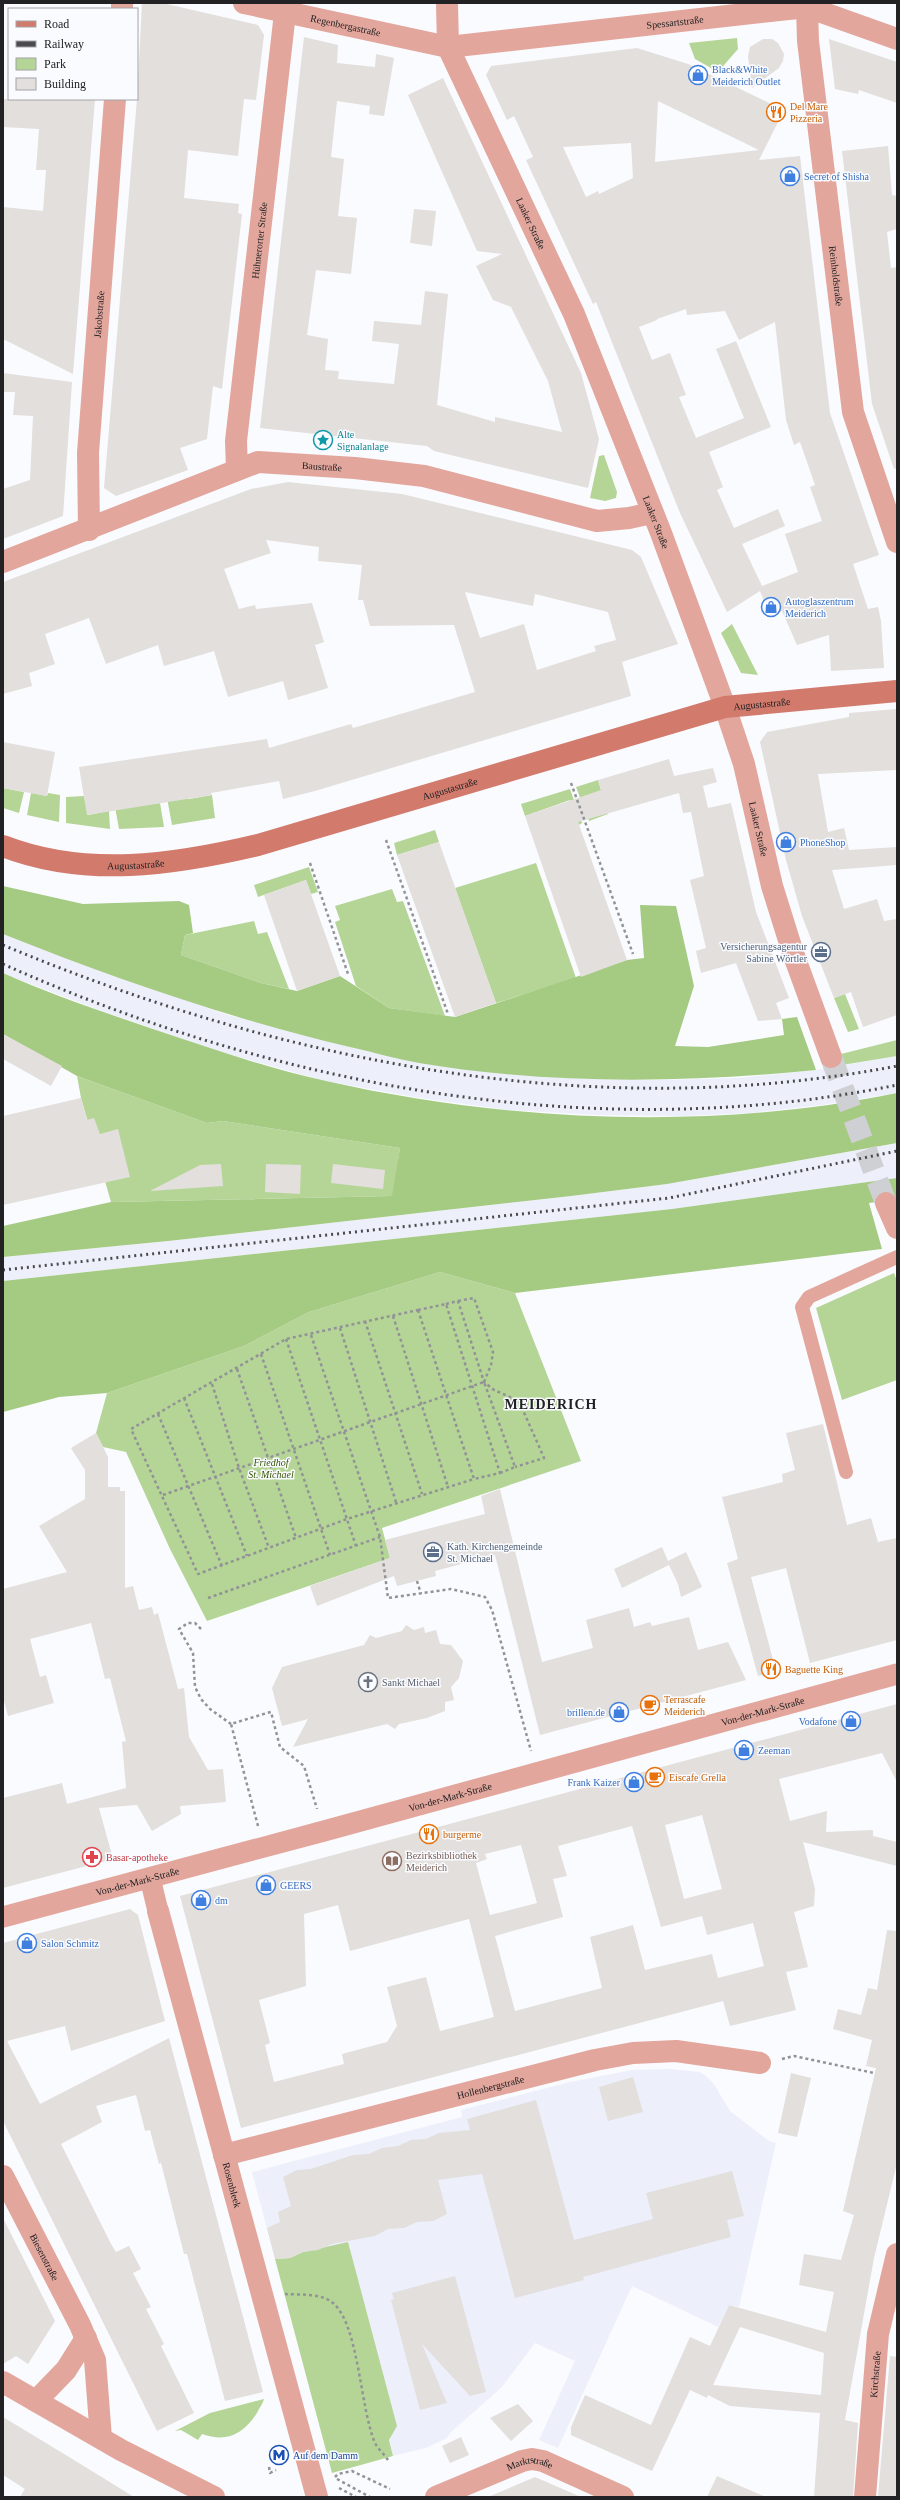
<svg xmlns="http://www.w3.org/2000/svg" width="900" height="2500" font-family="Georgia,serif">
<rect width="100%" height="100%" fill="#fafbff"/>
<!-- built -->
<path fill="#edf0fb" d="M3 934 110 974 228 1015 419 1062 512 1074 588 1079 663 1080 737 1078 816 1070 897 1056V1093L822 1105 751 1113 682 1116 597 1115 508 1110 420 1098 325 1081 221 1052 102 1011 12 977 3 973Z
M897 1143V1178L672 1209 3 1281V1257L168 1241 571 1196 667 1184Z
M670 2069 699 2072 705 2075 714 2084 730 2111 769 2141 776 2143 739 2307 729 2305 718 2327 632 2286 558 2448 539 2440 575 2361 535 2343 502 2387 450 2433 447 2438 426 2448 393 2456 347 2243 303 2252 290 2258 275 2259 252 2172 462 2117 461 2110 570 2082 632 2070Z"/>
<!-- green -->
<path fill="#b5d596" d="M737 38 738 49 718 72 695 59 689 43Z
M604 455 617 492 616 498 605 501 590 498 599 456Z
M732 624 758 675 741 673 721 633Z
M598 780 608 814 589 821 576 787Z
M3 788 24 792 19 813 3 808Z
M570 789 582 823 579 825 570 800 525 816 521 804Z
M31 793 47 796 48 793 60 795 59 822 27 815Z
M212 795 215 818 172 825 167 798 189 799Z
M84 796 88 815 109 811 110 829 66 823V797Z
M160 803 164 827 119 829 115 807Z
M435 830 439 842 397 855 394 843Z
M536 863 576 978 496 1003 455 888Z
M309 867 318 892 311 894 306 880 258 897 254 885Z
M392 889 397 902 403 901 445 1016 389 1008 356 986 335 922 340 920 335 906Z
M254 921 258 934 267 932 289 989 261 983 181 955 185 935Z
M845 994 859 1029 848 1032 834 998Z
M897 1040V1056L824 1068 821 1059Z
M77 1076 207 1123 223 1121 400 1148 393 1196 111 1202 81 1098Z
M440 1272 515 1293 581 1461 382 1528 390 1558 207 1621 170 1549 126 1452 103 1447 96 1433 107 1393 244 1346 309 1312Z
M894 1273 897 1281V1380L842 1400 816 1308Z
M348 2242 397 2426 389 2440 393 2456 332 2473 275 2259 290 2258 303 2252Z
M264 2399C263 2404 259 2408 257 2413 243 2434 227 2443 202 2434L198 2440 181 2430 175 2431 210 2413Z"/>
<!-- forest -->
<path fill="#a5ca82" d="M3 886 83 904 179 901 189 905 193 933 185 935 181 955 261 983 297 991 340 976 389 1008 455 1017 627 960 644 958 640 905 676 906 694 986 675 1046 708 1047 784 1035 782 1019 797 1017 816 1070C684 1083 551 1085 419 1063 396 1059 373 1052 350 1047 231 1019 116 979 3 934Z
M3 973C50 994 100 1011 150 1028 207 1047 266 1068 326 1081 508 1122 713 1131 897 1093V1143L667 1184 571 1196 168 1241 3 1257V1226L111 1202 392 1196 400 1148 223 1121 207 1123 77 1076 3 1034Z
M897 1178V1199L869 1203 882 1249 515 1293 440 1272 309 1312 244 1346 107 1393 59 1397 3 1412V1281L672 1209Z"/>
<!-- building -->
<path fill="#e2dfdc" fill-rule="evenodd" d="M142 3H162L258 25 264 35 256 100 244 99 238 156 188 150 184 198 239 204 238 213 242 214 222 389 213 386 207 439 180 448 188 470 116 496 104 488 137 99Z
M304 37 338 45 337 63 375 67 376 54 394 58 384 116 369 114 370 106 337 101 331 157 344 159 338 216 357 218 351 274 316 270 307 335 328 339 325 370 339 371 338 379 394 384 399 344 372 341 374 321 421 325 425 291 448 294 437 405 495 422V417L562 432 548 381 511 307 493 300 476 266 502 254 477 251 408 95 443 78 581 373 599 439 588 488 434 451 427 446 260 428Z
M763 39H772L778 43 784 54 783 61 779 68 752 88 748 56 750 47Z
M829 39 897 62V103L859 90 858 94 835 89Z
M637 48 688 64 784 110 759 160 800 156 830 413 879 555 853 564 868 609 878 607 881 621 884 668 831 671 829 635 797 645 782 611 770 616 760 591 727 612 680 513 596 302 593 304 526 160 533 157 514 116 507 120 486 75 491 66ZM658 101 759 150 655 162ZM631 143 633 178 599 194 598 191 586 197 563 147ZM686 309 687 315 725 311 739 340 775 322 786 420 794 445 800 442 815 485 810 487 822 521 785 534 798 572 762 586 742 544 785 526 778 509 734 528 717 490 723 487 709 452 771 427 736 341 716 349 744 418 696 438 679 397 686 395 670 353 652 360 639 327 657 320V319Z
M3 99H95L73 374 3 339V207L43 211 46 170H36L39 129 3 127Z
M888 146 892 195 897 196V229L887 232 891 268 897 267V468L894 469 872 404 842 151Z
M414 209 436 211 432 246 410 243Z
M3 373 72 382 63 516 3 539V489L30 480 33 416 13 415 15 392H3Z
M288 482 402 494 632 550 641 557 678 644 622 662 631 696 315 791 283 799 279 781 211 793 212 795 87 815 79 767 267 739 269 748 351 724 353 728 475 692 454 625 370 626 363 600H358L362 565 318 561 319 547 266 540 271 553 224 569 239 609 255 605 256 609 312 603 324 642 315 645 328 688 288 700 283 681 228 697 214 651 164 666 158 645 106 664 89 618 45 634 55 664 29 673 32 686 3 694V582L251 489ZM465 592 533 606 535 594 608 612 616 640 594 646 596 651 537 670 524 624 480 638Z
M897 709V770L818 774 828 832 844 828 849 850 897 847V865L832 870 844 909 877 899 884 921 897 919V1015L863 1027 851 992 834 998 802 916 786 860 760 742 767 732 849 717V713Z
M3 742 55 752 47 796 3 788Z
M669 759 674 776 713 768 717 782 703 786 708 808 731 803 756 912 789 998 776 1003 782 1019 758 1021 736 963 701 973 696 951 706 948 690 880 704 876 691 812 683 813 679 793 578 822 627 960 581 977 525 816 601 790 598 780Z
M439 842 496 1003 455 1017 397 855Z
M306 880 340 976 297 991 264 895Z
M3 1034 62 1066 51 1086 3 1059Z
M81 1098 87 1120 94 1118 100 1134 118 1129 130 1177 3 1205V1116Z
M221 1164 223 1186 150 1191 200 1165Z
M266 1164 301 1165 300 1194 265 1192Z
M333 1164 385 1170 383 1189 331 1183Z
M823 1424 847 1525 871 1518 878 1542 897 1538V1640L810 1663 786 1568 751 1577 776 1671 758 1676 727 1563 738 1559 722 1497 783 1482 782 1474 795 1470 786 1433Z
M96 1433 108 1457V1487H120V1491H125V1588L133 1586 139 1610 152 1607 154 1615 158 1613 178 1689 184 1688 189 1737 208 1770 223 1769 226 1802 180 1806 181 1814 152 1831 137 1805 99 1808 113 1859 3 1888V1798L62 1783 67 1804 126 1788 122 1742 126 1741 110 1678 105 1679 91 1623 30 1639 40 1677 46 1675 54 1703 8 1716 3 1697V1589L67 1572 39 1526 85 1499V1470L71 1448Z
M500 1489 542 1662 593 1648 586 1620 629 1608 634 1627 650 1622 652 1626 689 1617 698 1650 728 1642 746 1680 540 1735 495 1555 435 1571 436 1576 397 1586 394 1576 317 1606 310 1586 390 1558 385 1540 485 1514 481 1496Z
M662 1547 668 1561 686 1552 702 1587 681 1597 678 1584 669 1565 622 1588 614 1569Z
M406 1625 414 1630 424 1627 425 1633 436 1630 440 1644 451 1645 463 1661 459 1678 451 1687 454 1700 445 1702V1711L427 1718 399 1724 395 1729 387 1724 293 1747 308 1719 282 1726 272 1688 282 1667 364 1645 370 1635 376 1638 402 1631Z
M897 1704V1782L882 1753 779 1779 790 1821 827 1811 826 1832 873 1830V1836L897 1842V1866L803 1842 815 1889 814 1906 794 1912 808 1967 786 1972 796 2010 730 2026 723 2001 241 2128 180 1896ZM702 1815 722 1889 684 1899 665 1825ZM632 1826 661 1927 702 1916 707 1935 753 1923 764 1966 718 1978 712 1954 645 1970 633 1925 590 1937 602 1988 515 2011 495 1936 563 1917 553 1879 567 1876 558 1846ZM521 1845 537 1903 490 1915 476 1863 487 1859 485 1854ZM338 1905 350 1951 469 1919 494 2017 440 2031 426 1977 387 1987 397 2026 387 2042 342 2054 344 2064 274 2082 265 2045 270 2043 259 2000 306 1986 304 1914Z
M130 1909 138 1915 165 2021 71 2051 65 2026 7 2041 40 2104 169 2038 263 2392 225 2401 187 2254H184L161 2163 159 2164 150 2130 145 2131 136 2095 96 2106 102 2122 61 2144 111 2244 116 2252 129 2246 141 2269 133 2273 151 2307 146 2309 164 2344 161 2346 194 2413 157 2431 3 2121V1943Z
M887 1930 897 1931V2163L874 2258 845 2420 858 2423 853 2497H814L820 2413 730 2406 708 2395 707 2398 690 2390 652 2471 571 2435V2427L585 2395 651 2425 690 2337 710 2346 729 2305 826 2332 834 2292 799 2285 804 2254 841 2260 854 2215 843 2211 876 2068 866 2066 872 2040 833 2029 838 2009 861 2015 868 1988 877 1990ZM740 2327 824 2353 821 2395 713 2385Z
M791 2073 811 2078 797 2137 778 2133Z
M633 2077 643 2112 608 2121 599 2087Z
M536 2100 574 2240 653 2219 646 2193 732 2171 744 2216 727 2220 731 2237 583 2277 584 2280 515 2298 482 2174 438 2180 447 2214 433 2221 417 2222 404 2228 388 2229 375 2236 332 2244 318 2250 303 2252 290 2258 275 2259 267 2228 280 2222 278 2212 291 2206 283 2177 297 2170 311 2169 353 2155 369 2154 382 2148 398 2146 411 2140 426 2139 439 2133 470 2130 467 2119Z
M3 2218 55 2321 28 2364 16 2356 3 2364Z
M455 2276 486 2392 470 2396 422 2344 447 2403 420 2410 391 2300 394 2299 392 2293Z
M890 2356 897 2357V2497H878Z
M518 2404 533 2421 511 2441 490 2418Z
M3 2417 74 2460 134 2497H20L25 2489 3 2475Z
M461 2437 469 2455 450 2463 442 2446Z
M717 2476 766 2497H707Z
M535 2477 581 2497H488Z"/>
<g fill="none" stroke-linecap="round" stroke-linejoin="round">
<!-- minor-tunnel -->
<path stroke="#cfd0d3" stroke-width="22" stroke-dasharray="22 11" stroke-linecap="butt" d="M831 1057 886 1203"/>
<!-- path -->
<path stroke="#929396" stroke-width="2.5" stroke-dasharray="3 3" stroke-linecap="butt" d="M571 783 633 954
M386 840 448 1014
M310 863 348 974
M458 1301 474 1298 493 1352 491 1365 484 1382
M446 1304 458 1301 484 1382 494 1390 519 1401 544 1458 515 1467
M418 1310 474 1479 347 1519 198 1574 131 1429 286 1339Z
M418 1310 446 1304 500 1473 474 1479
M393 1316 448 1487
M365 1321 422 1494
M340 1328 396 1502
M311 1335 380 1537 388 1598 451 1589 485 1597 492 1610 531 1751
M286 1339 356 1546
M261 1354 330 1555
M237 1369 296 1538
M212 1384 239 1468 269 1548
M184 1398 247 1556
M158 1414 222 1566
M163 1495 484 1382 515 1467 500 1473
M417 1581 421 1594
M208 1598 380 1537
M201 1629 195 1623H188L179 1629 193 1653 195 1687 201 1699 210 1709 231 1724
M258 1826 231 1724 267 1713 271 1712 280 1747 304 1766 317 1809
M782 2059 794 2056 874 2073
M285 2294C300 2295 322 2293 333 2303 359 2325 360 2408 375 2443 378 2449 384 2454 388 2460
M269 2467 270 2473 276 2470
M335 2477 338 2474 352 2471 390 2489
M337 2479 370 2497
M339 2488 356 2497"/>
<!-- service -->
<path stroke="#e3a69c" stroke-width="14" d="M846 1472 802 1307 809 1297 897 1257"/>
<!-- pedestrian -->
<g stroke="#e3a69c" stroke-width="21">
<path d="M150 1878 158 1911"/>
<path id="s1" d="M3 1917 324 1831 897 1674"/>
</g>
<!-- minor -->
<g stroke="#e3a69c" stroke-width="22">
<path id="s2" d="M244 3 448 47 807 7 897 39"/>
<path id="s3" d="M447 3 448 47 574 314 661 533 725 707 744 764 772 886 793 953 831 1057"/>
<path id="s4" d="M809 3 807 7 808 41 853 412 897 542"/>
<path d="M122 9V3"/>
<path id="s5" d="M237 469 236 441 285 13"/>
<path id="s6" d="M89 530 88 453 115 99"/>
<path id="s7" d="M3 562 258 462 355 468 424 476 597 521 629 518 652 513"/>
<path d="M886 1203 897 1228"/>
<path id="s8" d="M158 1911 317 2497"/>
<path id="s9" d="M224 2155 595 2060 633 2053 676 2051 760 2063"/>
<path id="s10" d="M436 2497 522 2461 532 2459 543 2461 623 2497"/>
<path id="s11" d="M865 2497 878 2334 897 2254"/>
</g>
<!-- tertiary -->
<g stroke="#e3a69c" stroke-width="22">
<path id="s12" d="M3 2176 80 2325 95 2360 101 2438"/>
<path d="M3 2382 121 2450 214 2497"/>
<path d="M36 2401 66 2370 86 2338"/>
</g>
<!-- secondary -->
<path stroke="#d27b6d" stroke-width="22" id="s13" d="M3 846C86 878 174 865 258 845L725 707 897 691"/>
<!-- rail -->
<path stroke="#4b4b4e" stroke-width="3" stroke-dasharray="2 4" stroke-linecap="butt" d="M3 945C284 1063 594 1124 897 1066
M3 964C279 1088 598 1146 897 1085
M3 1270 669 1198 897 1151"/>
</g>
<!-- icons -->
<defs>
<symbol id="shop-ring" viewBox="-11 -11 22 22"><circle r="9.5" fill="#fafbff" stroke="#3f7fe0" stroke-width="1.5"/><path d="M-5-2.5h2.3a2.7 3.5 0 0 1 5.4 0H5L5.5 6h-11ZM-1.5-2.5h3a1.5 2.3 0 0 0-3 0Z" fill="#3f7fe0"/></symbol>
<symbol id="restaurant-ring" viewBox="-11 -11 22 22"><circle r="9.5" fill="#fafbff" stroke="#e8710a" stroke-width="1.5"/><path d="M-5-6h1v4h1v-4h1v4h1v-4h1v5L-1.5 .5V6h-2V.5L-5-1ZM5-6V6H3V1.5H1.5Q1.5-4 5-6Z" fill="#e8710a"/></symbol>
<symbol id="sight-ring" viewBox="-11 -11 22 22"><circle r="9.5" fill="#fafbff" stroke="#0f9aa8" stroke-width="1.5"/><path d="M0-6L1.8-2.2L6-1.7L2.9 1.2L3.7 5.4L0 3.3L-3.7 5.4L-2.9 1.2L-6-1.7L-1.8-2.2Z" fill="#0f9aa8"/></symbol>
<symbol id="office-ring" viewBox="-11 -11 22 22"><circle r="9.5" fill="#fafbff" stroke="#5c6f8a" stroke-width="1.5"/><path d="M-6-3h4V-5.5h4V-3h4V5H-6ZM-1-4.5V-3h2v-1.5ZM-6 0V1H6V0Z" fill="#5c6f8a"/></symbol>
<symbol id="church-ring" viewBox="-11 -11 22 22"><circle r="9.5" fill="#fafbff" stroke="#6b7280" stroke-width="1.5"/><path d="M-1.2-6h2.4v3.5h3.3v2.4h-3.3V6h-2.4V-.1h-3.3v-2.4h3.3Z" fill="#6b7280"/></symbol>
<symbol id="cafe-ring" viewBox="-11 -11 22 22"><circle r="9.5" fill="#fafbff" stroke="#e8710a" stroke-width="1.5"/><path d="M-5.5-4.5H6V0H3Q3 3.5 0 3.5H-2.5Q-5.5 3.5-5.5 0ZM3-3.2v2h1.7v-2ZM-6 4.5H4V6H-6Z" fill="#e8710a"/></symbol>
<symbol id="pharmacy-ring" viewBox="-11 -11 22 22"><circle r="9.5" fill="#fafbff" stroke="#e0444e" stroke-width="1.5"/><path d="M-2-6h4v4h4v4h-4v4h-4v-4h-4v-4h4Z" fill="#e0444e"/></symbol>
<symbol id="library-ring" viewBox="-11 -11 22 22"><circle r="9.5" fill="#fafbff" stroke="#8d6e63" stroke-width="1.5"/><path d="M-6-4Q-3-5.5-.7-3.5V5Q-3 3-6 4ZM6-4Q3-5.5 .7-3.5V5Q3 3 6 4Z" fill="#8d6e63"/></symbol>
<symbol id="metro-ring" viewBox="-11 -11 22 22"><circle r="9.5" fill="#fafbff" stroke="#1a4fb4" stroke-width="1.5"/><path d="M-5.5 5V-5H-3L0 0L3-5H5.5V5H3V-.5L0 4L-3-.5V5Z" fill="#1a4fb4"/></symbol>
</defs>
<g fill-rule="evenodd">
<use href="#shop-ring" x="687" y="64" width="22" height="22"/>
<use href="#restaurant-ring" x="765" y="101" width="22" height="22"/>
<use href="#shop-ring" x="779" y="165" width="22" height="22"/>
<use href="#sight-ring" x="312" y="429" width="22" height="22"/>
<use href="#shop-ring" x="760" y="596" width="22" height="22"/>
<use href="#shop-ring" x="775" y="831" width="22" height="22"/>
<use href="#office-ring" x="810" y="941" width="22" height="22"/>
<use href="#office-ring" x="422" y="1541" width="22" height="22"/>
<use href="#restaurant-ring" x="760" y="1658" width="22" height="22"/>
<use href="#church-ring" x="357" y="1671" width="22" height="22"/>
<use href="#cafe-ring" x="639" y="1694" width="22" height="22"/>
<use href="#shop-ring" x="608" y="1701" width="22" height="22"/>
<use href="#shop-ring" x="840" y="1710" width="22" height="22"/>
<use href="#shop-ring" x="733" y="1739" width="22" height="22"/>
<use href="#cafe-ring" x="644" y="1766" width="22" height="22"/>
<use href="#shop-ring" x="623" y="1771" width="22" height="22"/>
<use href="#restaurant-ring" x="418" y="1823" width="22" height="22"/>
<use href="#pharmacy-ring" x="81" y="1846" width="22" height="22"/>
<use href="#library-ring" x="381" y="1850" width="22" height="22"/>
<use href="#shop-ring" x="255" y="1874" width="22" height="22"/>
<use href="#shop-ring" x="190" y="1889" width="22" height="22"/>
<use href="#shop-ring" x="16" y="1932" width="22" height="22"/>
<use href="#metro-ring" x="268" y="2444" width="22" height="22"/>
</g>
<g text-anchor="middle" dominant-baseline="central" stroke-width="3" stroke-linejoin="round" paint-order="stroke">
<!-- street labels -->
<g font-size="10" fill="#222224" stroke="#fafbff">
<text stroke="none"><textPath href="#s2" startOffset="437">Spessartstraße</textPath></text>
<text stroke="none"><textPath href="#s2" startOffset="104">Regenbergastraße</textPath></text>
<text stroke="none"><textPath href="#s3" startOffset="239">Laaker Straße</textPath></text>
<text stroke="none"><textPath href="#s5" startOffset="230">Hühnerorter Straße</textPath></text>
<text stroke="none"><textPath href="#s4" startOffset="275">Reinholdstraße</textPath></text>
<text stroke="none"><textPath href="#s6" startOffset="216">Jakobstraße</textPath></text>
<text stroke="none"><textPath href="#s7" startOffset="338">Baustraße</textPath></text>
<text stroke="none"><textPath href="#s3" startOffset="563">Laaker Straße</textPath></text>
<text stroke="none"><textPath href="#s13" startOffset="783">Augustastraße</textPath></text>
<text stroke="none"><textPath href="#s13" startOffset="459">Augustastraße</textPath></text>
<text stroke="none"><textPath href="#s3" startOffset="887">Laaker Straße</textPath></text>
<text stroke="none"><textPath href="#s13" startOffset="135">Augustastraße</textPath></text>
<text stroke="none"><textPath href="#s1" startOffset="787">Von-der-Mark-Straße</textPath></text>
<text stroke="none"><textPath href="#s1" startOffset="463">Von-der-Mark-Straße</textPath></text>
<text stroke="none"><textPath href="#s1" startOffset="139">Von-der-Mark-Straße</textPath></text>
<text stroke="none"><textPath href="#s9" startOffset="275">Hollenbergstraße</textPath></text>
<text stroke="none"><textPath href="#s8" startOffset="284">Rosenbleek</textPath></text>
<text stroke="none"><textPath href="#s12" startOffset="91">Biesenstraße</textPath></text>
<text stroke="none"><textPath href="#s11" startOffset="123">Kirchstraße</textPath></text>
<text stroke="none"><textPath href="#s10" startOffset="101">Marktstraße</textPath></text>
</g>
<!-- shop labels -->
<g font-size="10" fill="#366cbe" stroke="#fafbff" text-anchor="start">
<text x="712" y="69">Black&amp;White<tspan x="712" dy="12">Meiderich Outlet</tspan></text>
<text x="804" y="176">Secret of Shisha</text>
<text x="785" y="601">Autoglaszentrum<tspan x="785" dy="12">Meiderich</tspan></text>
<text x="800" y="842">PhoneShop</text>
<text x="605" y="1712" text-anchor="end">brillen.de</text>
<text x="837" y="1721" text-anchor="end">Vodafone</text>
<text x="758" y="1750">Zeeman</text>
<text x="620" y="1782" text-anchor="end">Frank Kaizer</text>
<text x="280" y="1885">GEERS</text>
<text x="215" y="1900">dm</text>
<text x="41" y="1943">Salon Schmitz</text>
</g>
<!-- food labels -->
<g font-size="10" fill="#c56008" stroke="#fafbff" text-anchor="start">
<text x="790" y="106">Del Mare<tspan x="790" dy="12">Pizzeria</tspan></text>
<text x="785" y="1669">Baguette King</text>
<text x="664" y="1699">Terrascafe<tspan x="664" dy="12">Meiderich</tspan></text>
<text x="669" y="1777">Eiscafe Grella</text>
<text x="443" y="1834">burgerme</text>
</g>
<!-- culture labels -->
<g font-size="10" fill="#0d838f" stroke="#fafbff" text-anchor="start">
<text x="337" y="434">Alte<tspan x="337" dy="12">Signalanlage</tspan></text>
</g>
<!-- service labels -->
<g font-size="10" fill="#4e5e75" stroke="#fafbff" text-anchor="end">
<text x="807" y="946">Versicherungsagentur<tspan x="807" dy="12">Sabine Wörtler</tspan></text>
<text x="447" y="1546" text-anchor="start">Kath. Kirchengemeinde<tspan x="447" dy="12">St. Michael</tspan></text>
</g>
<!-- park labels -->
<g font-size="10" font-style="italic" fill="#355504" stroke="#fafbff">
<text x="271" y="1462">Friedhof<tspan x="271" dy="12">St. Michael</tspan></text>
</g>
<!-- worship labels -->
<g font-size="10" fill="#5b616d" stroke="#fafbff" text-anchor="start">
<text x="382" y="1682">Sankt Michael</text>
</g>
<!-- education labels -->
<g font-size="10" fill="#785e54" stroke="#fafbff" text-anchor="start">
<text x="406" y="1855">Bezirksbibliothek<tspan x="406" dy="12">Meiderich</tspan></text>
</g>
<!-- health labels -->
<g font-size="10" fill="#be3a42" stroke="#fafbff" text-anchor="start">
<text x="106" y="1857">Basar-apotheke</text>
</g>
<!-- transit labels -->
<g font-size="10" fill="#164399" stroke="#fafbff" text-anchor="start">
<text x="293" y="2455">Auf dem Damm</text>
</g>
<!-- district labels -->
<g font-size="14" font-weight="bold" letter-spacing="1" fill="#222224" stroke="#fafbff">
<text x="551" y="1404">MEIDERICH</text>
</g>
</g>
<!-- border -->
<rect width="900" height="2500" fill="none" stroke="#222224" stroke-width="8"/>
<!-- legend -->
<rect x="8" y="8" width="130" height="92" fill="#fafbff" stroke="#a4a4a7"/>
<rect x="16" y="21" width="20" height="6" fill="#d27b6d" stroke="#a4a4a7"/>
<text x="44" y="28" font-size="12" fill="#222224">Road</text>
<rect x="16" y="41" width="20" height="6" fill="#4b4b4e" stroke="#a4a4a7"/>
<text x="44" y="48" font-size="12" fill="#222224">Railway</text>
<rect x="16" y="58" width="20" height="12" fill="#b5d596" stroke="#a4a4a7"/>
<text x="44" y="68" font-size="12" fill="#222224">Park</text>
<rect x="16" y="78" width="20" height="12" fill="#e2dfdc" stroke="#a4a4a7"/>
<text x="44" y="88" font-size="12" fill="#222224">Building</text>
</svg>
